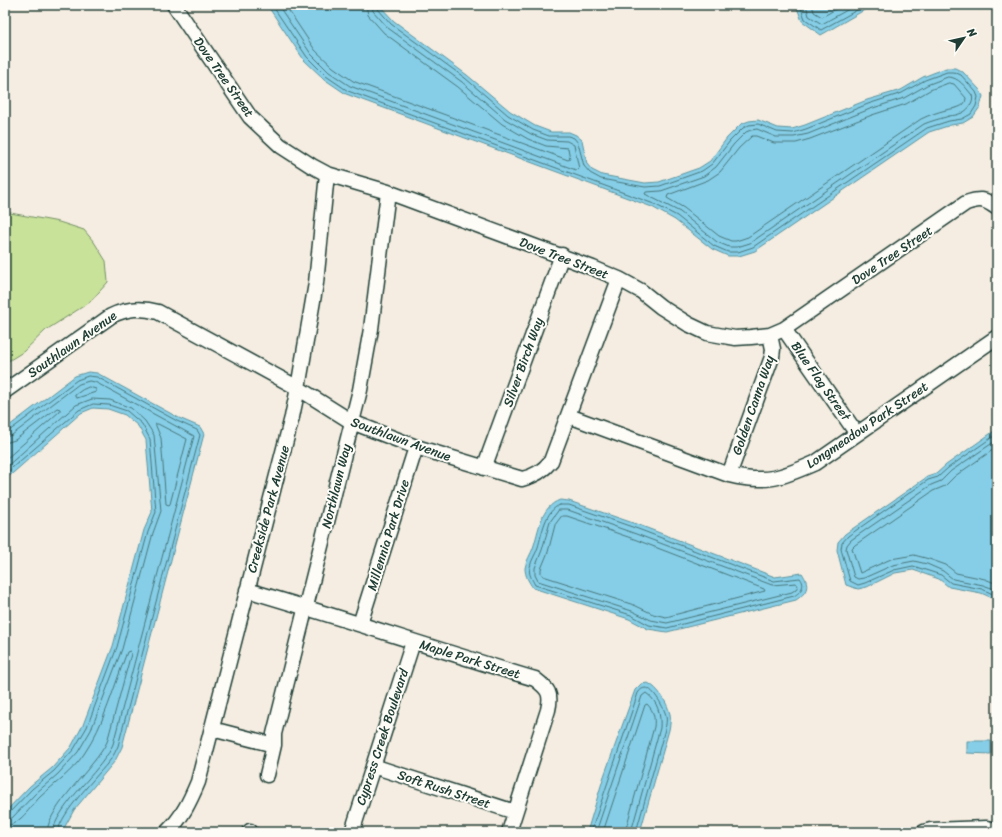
<svg xmlns="http://www.w3.org/2000/svg" width="1002" height="837" font-family="Sriracha,sans-serif">
<rect width="100%" height="100%" fill="#f5ede1"/>
<filter id="ink" filterUnits="userSpaceOnUse"><feTurbulence type="fractalNoise" baseFrequency=".025" numOctaves="2"/><feDisplacementMap in="SourceGraphic" scale="8" xChannelSelector="R" yChannelSelector="G"/><feConvolveMatrix kernelMatrix="1 2 1 2 8 2 1 2 1" color-interpolation-filters="sRGB"/></filter>
<g filter="url(#ink)">
<!-- green -->
<path fill="#c8e299" stroke="#749066" d="M5 212 59 222 84 230 94 242 106 261 108 282 90 302 46 330 23 352 5 363Z"/>
<!-- water -->
<path fill="#86cee7" stroke="#5d949f" d="M267 5H379L394 21 467 75 510 111 535 126 551 132H569L576 135 582 140 587 164 592 170 602 175 645 183 659 182 699 168 710 161 727 138 741 124 749 121 758 120 778 128 792 129 805 125 867 100 901 90 923 77 946 68H955L963 72 979 89 983 96 980 107 973 117 963 123 951 125 929 132 755 251 739 256H728L712 249 675 220 652 207 346 94 324 79 304 60Z
M796 5H873L821 35 802 21Z
M88 372 97 373 179 418 200 427 204 434 122 747 115 761 74 810 62 832H5V812L30 786 52 768 71 747 83 725 113 646 144 530 152 512 146 440 138 426 125 415 108 409 93 408 81 413 5 480V429L75 376Z
M997 429V600L981 593 949 587 939 579 913 570 895 573 867 587 858 589 846 585 837 550 838 542 845 534 927 477 936 474 946 465Z
M560 500 569 501 639 525 775 577 802 573C810 585 808 592 796 600L667 632 648 629 629 619 533 588C529 582 525 576 525 568 526 561 531 554 533 548 539 531 540 507 560 500Z
M648 683C658 688 667 702 670 714 671 719 670 725 669 730L640 832H587L603 779 635 690 641 684Z
M967 741H991V754L967 753Z"/>
<g fill="none" stroke-linecap="round" stroke-linejoin="round">
<!-- shore -->
<path stroke="#48777c" stroke-width="1" d="M272 5 307 57 326 76 348 91 654 204 677 216 714 246 728 252H738L753 247 927 128 949 121 962 119 971 114 976 106 978 97 976 92 961 75 954 72H947L925 80 902 93 868 104 806 129 793 133 777 132 758 124 749 125 743 128 730 141 712 164 702 171 660 186 645 187 601 179 590 173 584 166 578 143 574 138 568 136H549L533 130 508 115 465 78 391 24 378 9 377 5
M278 5 311 54 329 72 350 86 576 170 579 169 574 145 567 141 547 140 531 134 505 119 462 82 388 28 373 11 372 5
M285 5 315 50 333 67 353 81 568 160 570 159 568 148 546 146 528 139 502 124 458 87 384 33 368 15 366 5
M800 5 805 19 821 30 866 5
M806 5 809 16 822 24 856 5
M812 5 814 12 822 17 843 5
M948 77C959 77 965 87 972 95 975 103 967 112 959 114 955 116 950 115 946 117 939 119 931 121 924 124L750 243 737 247H729L717 242 680 212 645 194 646 192 661 191 704 176 716 167 734 144 746 132 751 130 757 129 776 137H794L808 134 870 109 904 98 927 85Z
M949 83 954 84 966 98C966 108 954 108 946 110 938 112 929 115 921 119L748 237 736 241H731L719 236 684 208 667 198 668 195 708 180 720 172 739 148 752 136H756L774 143H796L810 139 872 115 906 104 930 90Z
M89 387 96 389V392L77 398 75 397V395L82 390Z
M156 424H158L187 439 170 504 169 505 166 504 161 438 156 426Z
M5 431H9L77 380 88 376 97 377 177 421 197 430 200 435 118 746C116 750 114 755 111 759 98 776 60 813 58 832
M997 434 948 468 938 477 928 480 848 536 842 543 841 549 850 581 858 585 865 583 894 570 913 566 941 575 951 583 982 589 997 596
M5 437 12 435 79 384 89 381 95 382 194 436 113 744C111 748 110 752 107 755 95 775 55 810 53 832
M997 440 951 471 941 481 931 485 851 540 847 545 846 549 854 577 858 579 864 578 893 565 914 561 927 564 943 571 953 579 983 585 997 590
M5 443 15 440 57 408 60 409V411L5 460
M997 447 955 476 945 486 933 491 855 545 852 548 860 573 891 559 914 555 929 559 946 565 956 573 985 579 997 584
M5 468 76 405 92 399 110 400 131 408 145 421 154 435 161 511 153 533 122 649 91 730 78 752 58 774 36 793 12 818 5 820
M5 474 79 410 93 404 109 405 127 411 142 424 150 439 156 512 148 532 117 647 87 727 74 749 54 771 32 789 9 813 5 815
M560 505H569L638 529 774 581 800 578C806 585 801 592 794 596L667 628 649 625 631 615 535 585C532 579 528 574 530 567 531 560 536 554 538 547 542 534 545 510 560 505Z
M559 510H568L636 534 772 585 796 583 798 586 796 589 792 592 667 623 651 620 632 611 538 581 535 575V568L542 550 550 522Z
M562 516H567L634 539 764 589 765 591 666 617 653 614 634 605 543 576 541 573V569L548 552 555 525Z
M5 826C20 825 30 807 40 797 55 783 72 772 84 754 104 725 114 686 127 652L130 651 131 654 107 742C95 767 48 807 47 832
M591 832 638 693C640 690 642 688 646 688 653 688 665 709 666 716 667 720 666 725 665 729L636 832
M596 832 642 696 646 693C658 701 661 715 660 728L631 832
M603 832 645 705 647 704C654 711 655 718 654 727L625 832"/>
<defs>
<path id="minor" d="M174 5 250 117 281 146 312 166 327 174 388 192 593 268 619 279 641 291 661 307 688 324 707 333 735 338 751 337 770 335 784 329 966 203C981 198 985 199 997 208
M784 329 857 434
M5 391 111 316C127 308 141 307 158 312L298 388 352 422 416 447 522 479C535 476 543 471 551 461L619 279
M569 416 729 475C766 484 781 478 815 463L997 337
M484 468 562 255
M729 475 772 357 773 349 770 335
M247 590C343 618 438 650 535 679 548 689 552 693 548 710L509 832
M360 624 416 447
M212 729 274 745
M373 766 515 812
M267 775 274 745V734L360 390 371 329 388 192
M167 832C182 818 190 801 198 782L292 417 298 388 316 283 327 174
M249 832 250 831
M352 832 413 642
M924 832 931 830 987 828 997 830"/>
</defs>
<!-- minor casing -->
<use href="#minor" stroke="#1f3d34" stroke-width="17"/>
<!-- minor -->
<use href="#minor" stroke="#fdfcf7" stroke-width="14"/>
</g>
</g>
<g text-anchor="middle" dominant-baseline="central" stroke-width="4" stroke-linejoin="round" paint-order="stroke">
<!-- street labels -->
<g font-size="13" fill="#1f3d34" stroke="#fdfcf7">
<text transform="translate(224 77) rotate(55)">Dove Tree Street</text>
<text transform="translate(892 255) rotate(-34)">Dove Tree Street</text>
<text transform="translate(564 258) rotate(21)">Dove Tree Street</text>
<text transform="translate(72 344) rotate(-35)">Southlawn Avenue</text>
<text transform="translate(523 362) rotate(-70)">Silver Birch Way</text>
<text transform="translate(821 381) rotate(55)">Blue Flag Street</text>
<text transform="translate(753 405) rotate(-71)">Golden Canna Way</text>
<text transform="translate(867 425) rotate(-34)">Longmeadow Park Street</text>
<text transform="translate(401 439) rotate(20)">Southlawn Avenue</text>
<text transform="translate(336 486) rotate(-76)">Northlawn Way</text>
<text transform="translate(268 509) rotate(-75)">Creekside Park Avenue</text>
<text transform="translate(388 535) rotate(-73)">Millennia Park Drive</text>
<text transform="translate(470 659) rotate(17)">Maple Park Street</text>
<text transform="translate(382 737) rotate(-72)">Cypress Creek Boulevard</text>
<text transform="translate(444 789) rotate(18)">Soft Rush Street</text>
</g>
</g>
<!-- margin -->
<rect width="1002" height="837" fill="none" stroke="#fdfcf7" stroke-width="20"/>
<rect x="10" y="10" width="982" height="817" fill="none" stroke="#1f3d34" stroke-width="1.5" filter="url(#ink)"/>
<!-- north arrow -->
<g transform="translate(964 38) rotate(56)" stroke="#fdfcf7" stroke-width="3" paint-order="stroke">
<path d="M0-3L7 15L0 10L-7 15Z" fill="#1f3d34"/>
<text y="-6" font-size="11" font-weight="bold" text-anchor="middle" fill="#1f3d34">N</text>
</g>
</svg>
